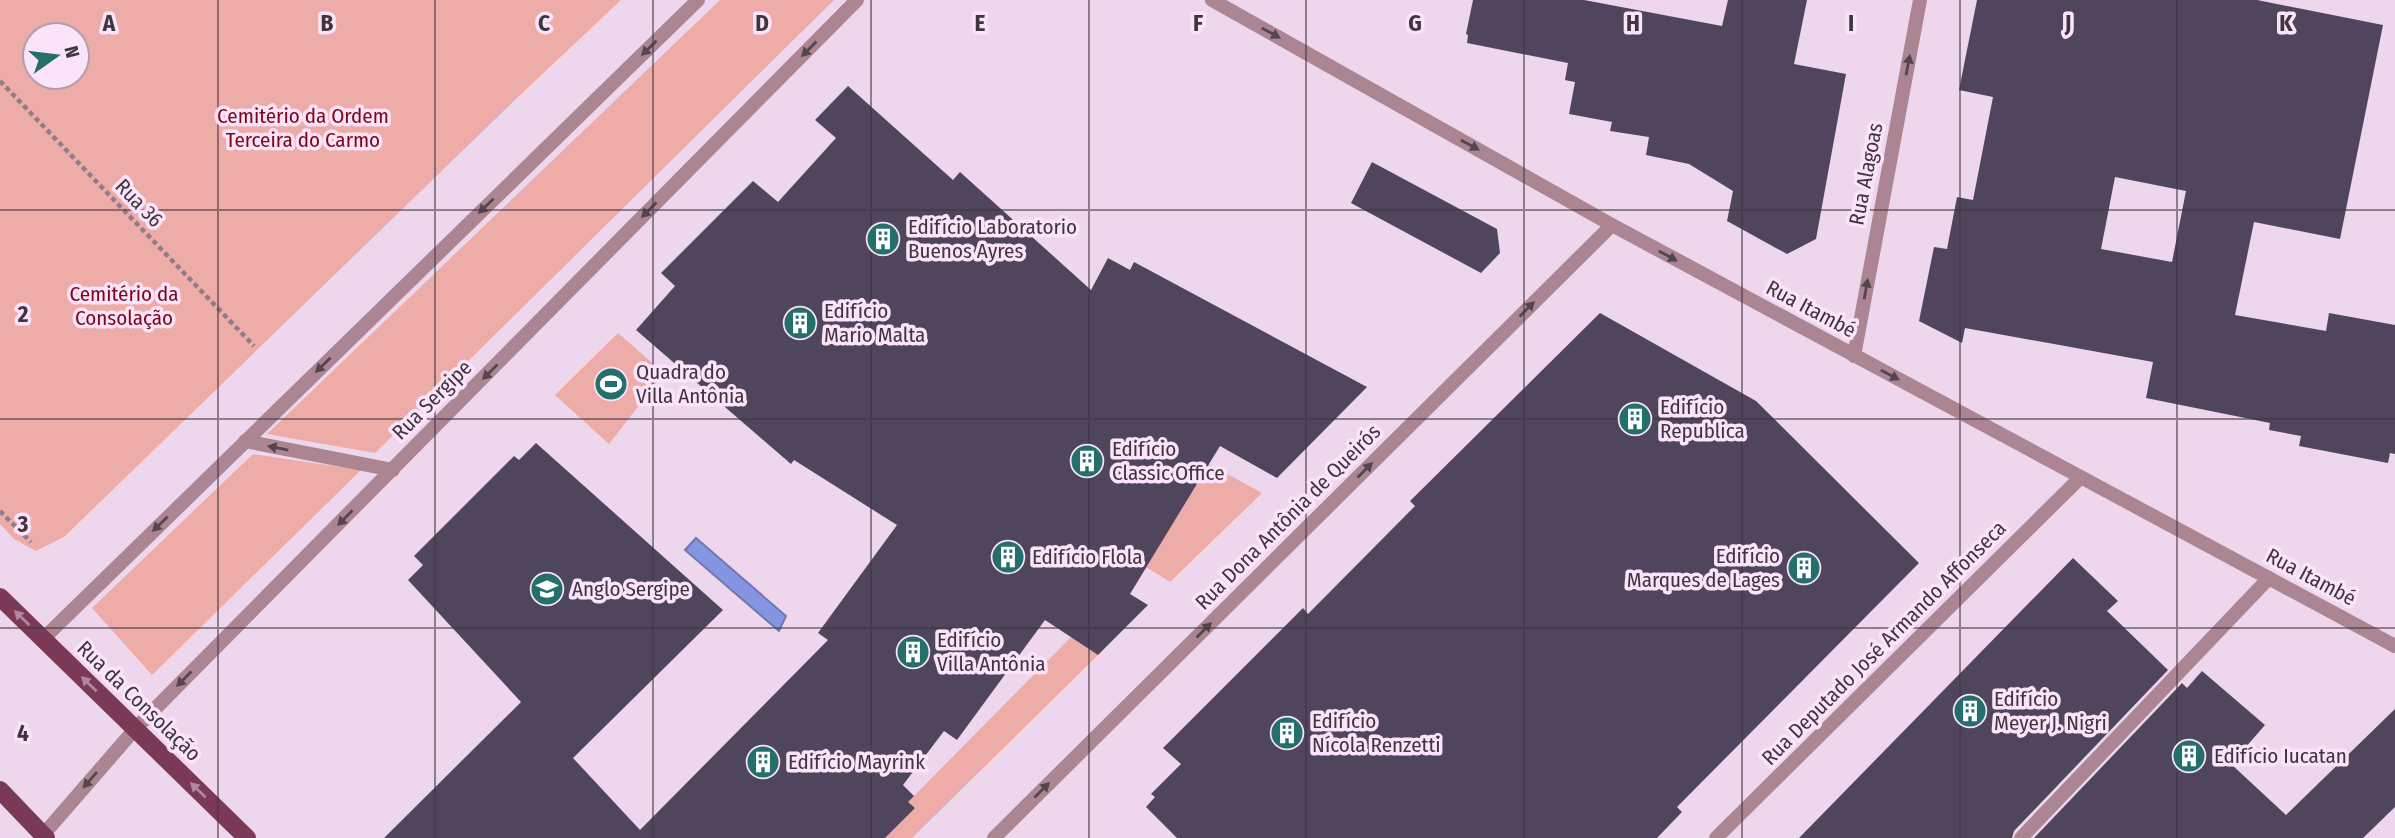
<svg xmlns="http://www.w3.org/2000/svg" width="2395" height="838" font-family="'Fira Sans Condensed',sans-serif">
<rect width="100%" height="100%" fill="#eed6ec"/>
<!-- green -->
<path fill="#edaca7" fill-rule="evenodd" d="M0 0H621L518 97 64 537 36 551 14 539 0 524ZM35 35H77V77H35Z
M720 0H834L375 453 267 434Z
M618 333 664 373 609 444 555 395Z
M253 454 361 470 152 675 92 608Z
M1209 464 1262 493 1170 582 1146 567Z
M1071 637 1098 655 912 838H885L914 808 908 802Z"/>
<!-- water -->
<path fill="#8595e1" stroke="#7078b0" stroke-width="2" d="M696 538 786 616 779 631 685 550Z"/>
<!-- building -->
<path fill="#4f465e" fill-rule="evenodd" d="M1473 0H1584L1722 26 1728 0H1807L1794 64 1846 74 1816 239 1787 254 1727 221 1733 191 1689 164 1646 155 1649 137 1610 131 1612 122 1569 114 1575 82 1565 80 1568 63 1467 43 1468 35 1466 34Z
M1977 0H2257L2383 25 2340 239 2254 222 2235 315 2326 331 2329 313 2395 325V454L2390 453 2388 463 2299 446 2301 436 2269 430 2270 423 2146 398 2153 362 1965 328 1962 343 1919 321 1934 247 1947 249 1957 197 1973 200 1993 97 1959 90ZM2115 177 2186 191 2172 262 2101 249Z
M848 86 953 180 960 172 1091 290 1108 258 1130 270 1134 262 1367 387 1277 478 1220 446 1130 594 1148 605 1098 655 1045 620 957 740 944 731 903 785 914 796 908 802 915 808 885 838H384L521 702 408 580 423 565 414 556 514 456 519 460 536 443 723 610 573 758 640 830 828 640 818 633 897 525 794 460 791 464 636 330 675 286 661 273 753 181 778 202 836 138 815 120Z
M1372 162 1497 229 1500 253 1481 273 1351 203Z
M1600 313 1756 401 1919 563 1677 807 1682 812 1657 838H1177L1146 807 1155 797 1151 794 1181 764 1163 748 1303 608 1308 614 1415 506 1410 501Z
M2073 558 2118 601 2107 611 2168 670 2014 831 2012 838H1799Z
M2202 671 2265 725 2231 764 2286 815 2395 709V807L2363 838H2034L2182 683 2187 688Z"/>
<g fill="none" stroke-linecap="round" stroke-linejoin="round">
<!-- path -->
<path stroke="#8e7e8d" stroke-width="4.5" stroke-dasharray="5 3.5" stroke-linecap="butt" d="M0 81 254 346
M0 511 31 542"/>
<!-- service -->
<path stroke="#ab8592" stroke-width="14" d="M2021 838 2269 578"/>
<!-- minor -->
<path stroke="#ab8592" stroke-width="14" d="M1212 0 1612 225 2395 646
M1854 356 1920 0
M994 838 1612 225
M1716 838 2081 477"/>
<!-- tertiary -->
<path stroke="#ab8592" stroke-width="14" d="M245 441 393 470
M43 639 698 0
M43 835 135 729 857 0"/>
<!-- primary -->
<path stroke="#7a3954" stroke-width="18" d="M0 597 247 838
M0 790 46 838"/>
</g>
<!-- one-way arrows -->
<defs><path id="oneway-solid" d="M-6-.8H1V-3.2L6.5 0L1 3.2V.8H-6Z" transform="scale(1.75)"/></defs>
<g fill="#55454f">
<use href="#oneway-solid" transform="translate(1271 33) rotate(29)"/>
<use href="#oneway-solid" transform="translate(649 48) rotate(136)"/>
<use href="#oneway-solid" transform="translate(809 49) rotate(135)"/>
<use href="#oneway-solid" transform="translate(1908 65) rotate(-79)"/>
<use href="#oneway-solid" transform="translate(1470 145) rotate(29)"/>
<use href="#oneway-solid" transform="translate(486 206) rotate(136)"/>
<use href="#oneway-solid" transform="translate(649 210) rotate(135)"/>
<use href="#oneway-solid" transform="translate(1668 256) rotate(29)"/>
<use href="#oneway-solid" transform="translate(1866 289) rotate(-80)"/>
<use href="#oneway-solid" transform="translate(1527 309) rotate(-45)"/>
<use href="#oneway-solid" transform="translate(323 365) rotate(136)"/>
<use href="#oneway-solid" transform="translate(490 372) rotate(135)"/>
<use href="#oneway-solid" transform="translate(1890 375) rotate(28)"/>
<use href="#oneway-solid" transform="translate(278 448) rotate(-169)"/>
<use href="#oneway-solid" transform="translate(1365 470) rotate(-45)"/>
<use href="#oneway-solid" transform="translate(345 518) rotate(135)"/>
<use href="#oneway-solid" transform="translate(160 524) rotate(136)"/>
<use href="#oneway-solid" transform="translate(1204 630) rotate(-45)"/>
<use href="#oneway-solid" transform="translate(184 679) rotate(135)"/>
<use href="#oneway-solid" transform="translate(90 780) rotate(131)"/>
<use href="#oneway-solid" transform="translate(1042 790) rotate(-45)"/>
</g>
<g fill="#b4869e">
<use href="#oneway-solid" transform="translate(22 618) rotate(-136)"/>
<use href="#oneway-solid" transform="translate(89 684) rotate(-136)"/>
<use href="#oneway-solid" transform="translate(198 790) rotate(-136)"/>
</g>
<!-- grid -->
<path fill="none" stroke="#3f353e" stroke-width="2" stroke-opacity="0.55" d="M218 0V838M435 0V838M653 0V838M871 0V838M1089 0V838M1306 0V838M1524 0V838M1742 0V838M1960 0V838M2177 0V838M0 210H2395M0 419H2395M0 628H2395"/>
<!-- icons -->
<defs>
<symbol id="building-disc" viewBox="-11 -11 22 22"><circle r="9.5" fill="#246f6c" stroke="#fbe3f9"/><path d="M-4-6H4V6H1V3H-1V6H-4ZM-2.5-4.3h1.7v1.8h-1.7ZM.8-4.3h1.7v1.8H.8ZM-2.5-1h1.7V.8h-1.7ZM.8-1h1.7V.8H.8Z" fill="#fff"/></symbol>
<symbol id="stadium-disc" viewBox="-11 -11 22 22"><circle r="9.5" fill="#246f6c" stroke="#fbe3f9"/><path d="M0-5a6.5 5 0 1 0 0 10a6.5 5 0 1 0 0-10ZM-3.5-1.8h7v3.6h-7Z" fill="#fff"/></symbol>
<symbol id="school-disc" viewBox="-11 -11 22 22"><circle r="9.5" fill="#246f6c" stroke="#fbe3f9"/><path d="M0-5L7-2L0 1L-7-2ZM-4 1L0 2.5L4 1V4Q0 6-4 4Z" fill="#fff"/></symbol>
</defs>
<g fill-rule="evenodd">
<use href="#building-disc" x="864" y="220" width="38" height="38"/>
<use href="#building-disc" x="781" y="304" width="38" height="38"/>
<use href="#stadium-disc" x="592" y="365" width="38" height="38"/>
<use href="#building-disc" x="1616" y="400" width="38" height="38"/>
<use href="#building-disc" x="1068" y="442" width="38" height="38"/>
<use href="#building-disc" x="989" y="538" width="38" height="38"/>
<use href="#building-disc" x="1785" y="549" width="38" height="38"/>
<use href="#school-disc" x="528" y="570" width="38" height="38"/>
<use href="#building-disc" x="894" y="633" width="38" height="38"/>
<use href="#building-disc" x="1951" y="692" width="38" height="38"/>
<use href="#building-disc" x="1268" y="714" width="38" height="38"/>
<use href="#building-disc" x="2170" y="737" width="38" height="38"/>
<use href="#building-disc" x="744" y="743" width="38" height="38"/>
</g>
<g text-anchor="middle" dominant-baseline="central" stroke-width="7" stroke-linejoin="round" paint-order="stroke">
<!-- park labels -->
<g font-size="21" fill="#7a0817" stroke="#fbe3f9">
<text x="303" y="116">Cemitério da Ordem<tspan x="303" dy="24">Terceira do Carmo</tspan></text>
<text x="124" y="294">Cemitério da<tspan x="124" dy="24">Consolação</tspan></text>
</g>
<!-- street labels -->
<g font-size="21" fill="#3f353e" stroke="#fbe3f9">
<text transform="translate(1866 174) rotate(-79)">Rua Alagoas</text>
<text transform="translate(139 203) rotate(46)">Rua 36</text>
<text transform="translate(1811 309) rotate(28)">Rua Itambé</text>
<text transform="translate(432 400) rotate(-45)">Rua Sergipe</text>
<text transform="translate(1288 517) rotate(-45)">Rua Dona Antônia de Queirós</text>
<text transform="translate(2311 577) rotate(28)">Rua Itambé</text>
<text transform="translate(1884 643) rotate(-45)">Rua Deputado José Armando Affonseca</text>
<text transform="translate(139 701) rotate(44)">Rua da Consolação</text>
</g>
<!-- poi labels -->
<g font-size="21" fill="#3f353e" stroke="#fbe3f9" text-anchor="start">
<text x="908" y="227">Edifício Laboratorio<tspan x="908" dy="24">Buenos Ayres</tspan></text>
<text x="824" y="311">Edifício<tspan x="824" dy="24">Mario Malta</tspan></text>
<text x="636" y="372">Quadra do<tspan x="636" dy="24">Villa Antônia</tspan></text>
<text x="1660" y="407">Edifício<tspan x="1660" dy="24">Republica</tspan></text>
<text x="1112" y="449">Edifício<tspan x="1112" dy="24">Classic Office</tspan></text>
<text x="1780" y="556" text-anchor="end">Edifício<tspan x="1780" dy="24">Marques de Lages</tspan></text>
<text x="1032" y="557">Edifício Flola</text>
<text x="572" y="589">Anglo Sergipe</text>
<text x="937" y="640">Edifício<tspan x="937" dy="24">Villa Antônia</tspan></text>
<text x="1994" y="699">Edifício<tspan x="1994" dy="24">Meyer J. Nigri</tspan></text>
<text x="1312" y="721">Edifício<tspan x="1312" dy="24">Nícola Renzetti</tspan></text>
<text x="2214" y="756">Edifício Iucatan</text>
<text x="788" y="762">Edifício Mayrink</text>
</g>
</g>
<g font-size="23" text-anchor="middle" font-weight="bold" fill="#3f353e" stroke="#fbe3f9" stroke-width="7" stroke-linejoin="round" paint-order="stroke">
<text x="109" y="31">A</text>
<text x="327" y="31">B</text>
<text x="544" y="31">C</text>
<text x="762" y="31">D</text>
<text x="980" y="31">E</text>
<text x="1198" y="31">F</text>
<text x="1415" y="31">G</text>
<text x="1633" y="31">H</text>
<text x="1851" y="31">I</text>
<text x="2068" y="31">J</text>
<text x="2286" y="31">K</text>
<text x="23" y="322">2</text>
<text x="23" y="532">3</text>
<text x="23" y="741">4</text>
</g>
<!-- north arrow -->
<g transform="translate(56 56) rotate(76)"><circle r="33" fill="#fbe3f9" stroke="#b09dae" stroke-width="2"/>
<path d="M0-5L12 26L0 18L-12 26Z" fill="#246f6c"/>
<text y="-10" font-size="19" font-weight="bold" text-anchor="middle" fill="#3f353e">N</text>
</g>
</svg>
